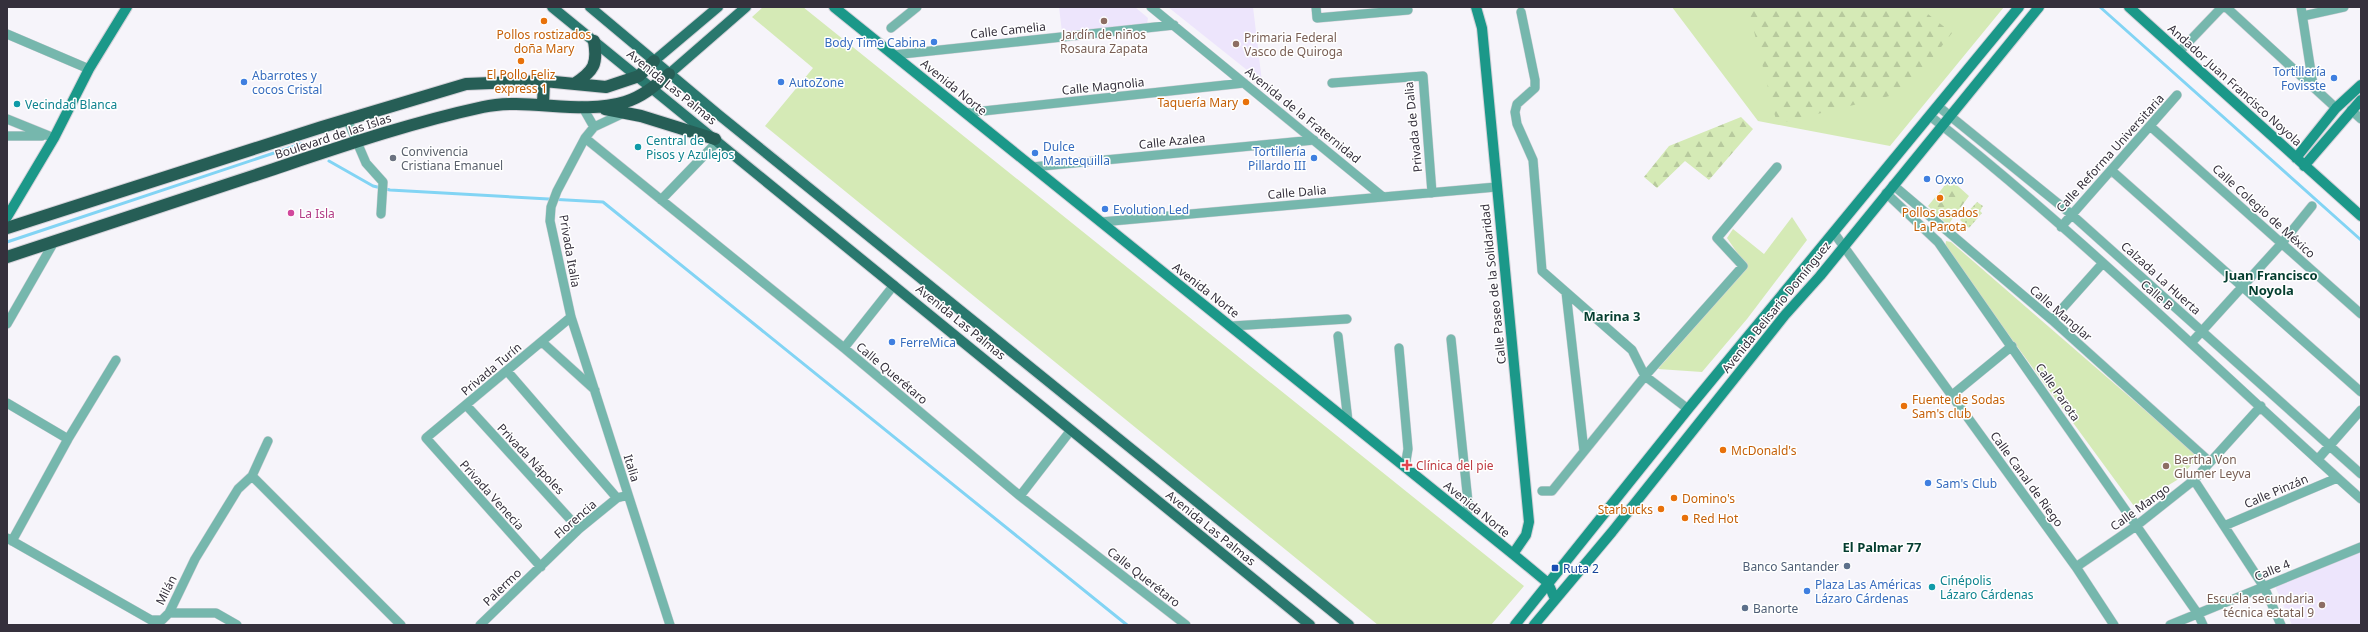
<svg xmlns="http://www.w3.org/2000/svg" width="2368" height="632" font-family="'Noto Sans',sans-serif">
<defs>
<pattern id="forest-firs" width="22" height="20" patternUnits="userSpaceOnUse"><rect width="22" height="20" fill="#d5eab6"/><path d="M5 1l3.5 6h-7zM16 11l3.5 6h-7z" fill="#b7c99d"/></pattern>
<pattern id="garden-dots" width="8" height="8" patternUnits="userSpaceOnUse"><rect width="8" height="8" fill="#d5eab6"/><path d="M2 2h.1M6 6h.1" fill="none" stroke="#b7c99d" stroke-width="1.8" stroke-linecap="round"/></pattern>
</defs>
<rect width="100%" height="100%" fill="#f6f4fa"/>
<!-- built -->
<path fill="#ede5fc" d="M1059 7H1135L1148 18 1147 24 1062 32Z
M1168 7H1253L1262 82Z
M2361 552V625H2292L2275 586Z"/>
<!-- green -->
<path fill="#d5eab6" d="M763 7H803L1524 586 1491 625H1378L765 126 813 68 752 17Z
M1672 7H2004L1890 146 1758 121Z
M1792 217 1807 240 1747 319 1702 372 1658 369 1747 267 1727 238 1733 229 1764 254Z
M1946 241 1951 242 2199 457 2177 480 2134 506 1945 248Z"/>
<!-- forest -->
<path fill="url(#forest-firs)" d="M1748 7H1919L1952 33 1906 92 1777 124Z
M1741 117 1753 129 1709 180 1685 161 1657 188 1644 177 1669 146Z
M1950 179 1969 196 1948 225 1928 206Z"/>
<!-- garden -->
<path fill="url(#garden-dots)" d="M1977 202 1983 206 1980 211 1982 213 1969 228 1960 220Z"/>
<g fill="none" stroke-linecap="round" stroke-linejoin="round">
<!-- stream -->
<path stroke="#82d4f4" stroke-width="3" d="M2100 7 2361 240
M329 161 373 186 390 190 603 202 1127 625
M7 242 301 144 308 146"/>
<defs>
<path id="street" d="M1151 7 1383 197
M1316 7 1317 18 1408 10
M2226 7 2336 108
M2301 7 2313 85
M1521 12 1535 80V88L1517 104 1515 112 1517 124 1533 160 1542 271 1632 350 1645 376 1688 409
M2303 16 2344 7
M891 28 917 7
M7 34 89 69
M2179 52 2222 7
M893 55 1174 25
M1332 83 1423 76 1432 193
M582 106 594 127
M1939 107 2071 214 2361 474
M2351 110 2361 119
M626 112 594 127 585 138 557 191 551 207 550 221 571 317 670 625
M965 113 1244 83
M1930 116C2081 235 2218 371 2361 499
M7 119 54 138
M347 119 366 163 383 182 381 214
M2150 126 2361 314
M7 136H42
M585 138 844 348 1020 496 1186 625
M1032 167 1314 140
M2111 170 2361 392
M1893 185 2052 320 2210 462
M1886 193 1938 242 2198 614 2203 625
M661 200 718 141
M1101 222 1496 187
M2061 227 2177 95
M1834 233 2076 567 2114 625
M1566 292 1584 451
M2052 320 2102 264
M7 324 54 242
M1232 326 1347 319
M1338 336 1348 421
M1451 339 1468 502 1467 517
M542 342 595 390
M2192 342 2282 243 2312 206
M844 348 894 285
M1399 348 1408 449 1405 467
M507 371 617 498
M1951 396 2012 346
M7 403 68 439
M466 405 579 529
M2318 459 2361 410
M252 476 401 625
M2194 480 2264 587 2281 625
M1542 491H1552L1645 376 1743 266 1717 238 1777 167
M1020 496 1071 430
M2224 526 2337 478
M7 538 151 620H162L169 613 195 559 238 489 252 476 268 441
M12 541 68 439 116 360
M541 567 426 438 571 317
M2076 567 2136 526 2194 480 2261 406
M169 613H216L237 625
M480 625 579 529 617 498 628 495
M2170 625 2361 547"/>
<path id="secondary" d="M834 7 1513 554 1548 583 1555 599
M1476 7 1482 28 1529 522 1526 535 1513 554
M2129 7 2361 216
M2296 158 2336 108 2361 85
M2304 166 2361 100
M7 217 54 138 89 69 127 7
M1515 625 1688 409 2019 7
M1534 625 1612 532 1785 315 1820 276 2039 7"/>
<path id="primary" d="M552 7 1310 625
M590 7 719 115 1349 625
M654 61 718 7
M669 74 746 7"/>
<path id="highway" d="M574 84C594 71 598 64 594 41
M543 104 544 81
M605 109 641 116 715 139
M7 228 322 127 466 84 544 81 606 87 639 76 654 61
M7 257C93 229 179 200 265 172 337 148 409 123 483 107 529 97 580 116 625 102 642 97 656 85 669 74"/>
</defs>
<!-- street casing -->
<use href="#street" stroke="#d3d1d8" stroke-width="10"/>
<!-- secondary casing -->
<use href="#secondary" stroke="#d3d1d8" stroke-width="12"/>
<!-- primary casing -->
<use href="#primary" stroke="#d3d1d8" stroke-width="12"/>
<!-- highway casing -->
<use href="#highway" stroke="#d3d1d8" stroke-width="14"/>
<!-- street -->
<use href="#street" stroke="#76b7ad" stroke-width="9"/>
<!-- secondary -->
<use href="#secondary" stroke="#1b9889" stroke-width="10"/>
<!-- primary -->
<use href="#primary" stroke="#29786e" stroke-width="10"/>
<!-- highway -->
<use href="#highway" stroke="#265e56" stroke-width="12"/>
</g>
<!-- markers -->
<g fill="#e8710a" stroke="#fff" stroke-width="1.5">
<circle cx="544" cy="21" r="4"/>
<circle cx="521" cy="61" r="4"/>
<circle cx="1246" cy="102" r="4"/>
<circle cx="1940" cy="198" r="4"/>
<circle cx="1904" cy="406" r="4"/>
<circle cx="1723" cy="450" r="4"/>
<circle cx="1674" cy="498" r="4"/>
<circle cx="1661" cy="509" r="4"/>
<circle cx="1685" cy="518" r="4"/>
</g>
<g fill="#8d6e63" stroke="#fff" stroke-width="1.5">
<circle cx="1104" cy="21" r="4"/>
<circle cx="1236" cy="44" r="4"/>
<circle cx="2166" cy="466" r="4"/>
<circle cx="2322" cy="605" r="4"/>
</g>
<g fill="#3f7fe0" stroke="#fff" stroke-width="1.5">
<circle cx="934" cy="42" r="4"/>
<circle cx="2334" cy="78" r="4"/>
<circle cx="244" cy="82" r="4"/>
<circle cx="781" cy="82" r="4"/>
<circle cx="1035" cy="153" r="4"/>
<circle cx="1314" cy="158" r="4"/>
<circle cx="1927" cy="179" r="4"/>
<circle cx="1105" cy="209" r="4"/>
<circle cx="892" cy="342" r="4"/>
<circle cx="1928" cy="483" r="4"/>
<circle cx="1807" cy="591" r="4"/>
</g>
<g fill="#0f9aa8" stroke="#fff" stroke-width="1.5">
<circle cx="17" cy="104" r="4"/>
<circle cx="638" cy="147" r="4"/>
<circle cx="1932" cy="587" r="4"/>
</g>
<circle fill="#6b7280" stroke="#fff" stroke-width="1.5" cx="393" cy="158" r="4"/>
<circle fill="#d1479c" stroke="#fff" stroke-width="1.5" cx="291" cy="213" r="4"/>
<path fill="#e0444e" stroke="#fff" stroke-width="1.5" d="M1405 459h4v4h4v4h-4v4h-4v-4h-4v-4h4z"/>
<g fill="#5c6f8a" stroke="#fff" stroke-width="1.5">
<circle cx="1847" cy="566" r="4"/>
<circle cx="1745" cy="608" r="4"/>
</g>
<rect fill="#1a4fb4" stroke="#fff" stroke-width="1.5" x="1551" y="564" width="8" height="8" rx="2"/>
<g text-anchor="middle" dominant-baseline="central" stroke-width="3" stroke-linejoin="round" paint-order="stroke">
<!-- street labels -->
<g font-size="12" fill="#35303c" stroke="#fff">
<text transform="translate(1008 30) rotate(-6)">Calle Camelia</text>
<text transform="translate(2235 85) rotate(42)">Andador Juan Francisco Noyola</text>
<text transform="translate(1103 86) rotate(-6)">Calle Magnolia</text>
<text transform="translate(672 87) rotate(39)">Avenida Las Palmas</text>
<text transform="translate(954 87) rotate(39)">Avenida Norte</text>
<text transform="translate(1303 115) rotate(39)">Avenida de la Fraternidad</text>
<text transform="translate(1413 127) rotate(-96)">Privada de Dalia</text>
<text transform="translate(333 136) rotate(-18)">Boulevard de las Islas</text>
<text transform="translate(1172 141) rotate(-6)">Calle Azalea</text>
<text transform="translate(2110 153) rotate(-48)">Calle Reforma Universitaria</text>
<text transform="translate(1297 192) rotate(-5)">Calle Dalia</text>
<text transform="translate(2264 211) rotate(42)">Calle Colegio de México</text>
<text transform="translate(570 251) rotate(80)">Privada Italia</text>
<text transform="translate(2161 278) rotate(42)">Calzada La Huerta</text>
<text transform="translate(1493 284) rotate(-96)">Calle Paseo de la Solidaridad</text>
<text transform="translate(1206 290) rotate(38)">Avenida Norte</text>
<text transform="translate(2157 295) rotate(41)">Calle B</text>
<text transform="translate(1776 307) rotate(-51)">Avenida Belisario Domínguez</text>
<text transform="translate(2061 313) rotate(41)">Calle Manglar</text>
<text transform="translate(961 322) rotate(39)">Avenida Las Palmas</text>
<text transform="translate(491 369) rotate(-40)">Privada Turín</text>
<text transform="translate(892 373) rotate(40)">Calle Querétaro</text>
<text transform="translate(2058 392) rotate(55)">Calle Parota</text>
<text transform="translate(531 459) rotate(47)">Privada Nápoles</text>
<text transform="translate(632 468) rotate(73)">Italia</text>
<text transform="translate(2027 479) rotate(54)">Calle Canal de Riego</text>
<text transform="translate(2276 491) rotate(-23)">Calle Pinzán</text>
<text transform="translate(492 495) rotate(48)">Privada Venecia</text>
<text transform="translate(2140 507) rotate(-36)">Calle Mango</text>
<text transform="translate(1477 509) rotate(39)">Avenida Norte</text>
<text transform="translate(575 519) rotate(-41)">Florencia</text>
<text transform="translate(1211 528) rotate(39)">Avenida Las Palmas</text>
<text transform="translate(2272 570) rotate(-22)">Calle 4</text>
<text transform="translate(1144 577) rotate(38)">Calle Querétaro</text>
<text transform="translate(502 587) rotate(-44)">Palermo</text>
<text transform="translate(166 590) rotate(-63)">Milán</text>
</g>
<!-- food labels -->
<g font-size="12" fill="#c56008" stroke="#fff" text-anchor="start">
<text x="544" y="34" text-anchor="middle">Pollos rostizados<tspan x="544" dy="14">doña Mary</tspan></text>
<text x="521" y="74" text-anchor="middle">El Pollo Feliz<tspan x="521" dy="14">express 1</tspan></text>
<text x="1238" y="102" text-anchor="end">Taquería Mary</text>
<text x="1940" y="212" text-anchor="middle">Pollos asados<tspan x="1940" dy="14">La Parota</tspan></text>
<text x="1912" y="399">Fuente de Sodas<tspan x="1912" dy="14">Sam's club</tspan></text>
<text x="1731" y="450">McDonald's</text>
<text x="1682" y="498">Domino's</text>
<text x="1653" y="509" text-anchor="end">Starbucks</text>
<text x="1693" y="518">Red Hot</text>
</g>
<!-- education labels -->
<g font-size="12" fill="#785e54" stroke="#fff" text-anchor="start">
<text x="1104" y="34" text-anchor="middle">Jardín de niños<tspan x="1104" dy="14">Rosaura Zapata</tspan></text>
<text x="1244" y="37">Primaria Federal<tspan x="1244" dy="14">Vasco de Quiroga</tspan></text>
<text x="2174" y="459">Bertha Von<tspan x="2174" dy="14">Glumer Leyva</tspan></text>
<text x="2314" y="598" text-anchor="end">Escuela secundaria<tspan x="2314" dy="14">técnica estatal 9</tspan></text>
</g>
<!-- shop labels -->
<g font-size="12" fill="#366cbe" stroke="#fff" text-anchor="start">
<text x="926" y="42" text-anchor="end">Body Time Cabina</text>
<text x="2326" y="71" text-anchor="end">Tortillería<tspan x="2326" dy="14">Fovisste</tspan></text>
<text x="252" y="75">Abarrotes y<tspan x="252" dy="14">cocos Cristal</tspan></text>
<text x="789" y="82">AutoZone</text>
<text x="1043" y="146">Dulce<tspan x="1043" dy="14">Mantequilla</tspan></text>
<text x="1306" y="151" text-anchor="end">Tortillería<tspan x="1306" dy="14">Pillardo III</tspan></text>
<text x="1935" y="179">Oxxo</text>
<text x="1113" y="209">Evolution Led</text>
<text x="900" y="342">FerreMica</text>
<text x="1936" y="483">Sam's Club</text>
<text x="1815" y="584">Plaza Las Américas<tspan x="1815" dy="14">Lázaro Cárdenas</tspan></text>
</g>
<!-- culture labels -->
<g font-size="12" fill="#0d838f" stroke="#fff" text-anchor="start">
<text x="25" y="104">Vecindad Blanca</text>
<text x="646" y="140">Central de<tspan x="646" dy="14">Pisos y Azulejos</tspan></text>
<text x="1940" y="580">Cinépolis<tspan x="1940" dy="14">Lázaro Cárdenas</tspan></text>
</g>
<!-- worship labels -->
<g font-size="12" fill="#5b616d" stroke="#fff" text-anchor="start">
<text x="401" y="151">Convivencia<tspan x="401" dy="14">Cristiana Emanuel</tspan></text>
</g>
<!-- hotel labels -->
<g font-size="12" fill="#b23c85" stroke="#fff" text-anchor="start">
<text x="299" y="213">La Isla</text>
</g>
<!-- health labels -->
<g font-size="12" fill="#be3a42" stroke="#fff" text-anchor="start">
<text x="1416" y="465">Clínica del pie</text>
</g>
<!-- service labels -->
<g font-size="12" fill="#4e5e75" stroke="#fff" text-anchor="end">
<text x="1839" y="566">Banco Santander</text>
<text x="1753" y="608" text-anchor="start">Banorte</text>
</g>
<!-- transit labels -->
<g font-size="12" fill="#164399" stroke="#fff" text-anchor="start">
<text x="1563" y="568">Ruta 2</text>
</g>
<!-- neighbourhood labels -->
<g font-size="13" font-weight="bold" fill="#043d2f" stroke="#fff">
<text x="2271" y="275">Juan Francisco<tspan x="2271" dy="15">Noyola</tspan></text>
<text x="1612" y="316">Marina 3</text>
<text x="1882" y="547">El Palmar 77</text>
</g>
</g>
<!-- border -->
<rect width="2368" height="632" fill="none" stroke="#35303c" stroke-width="16"/>
</svg>
